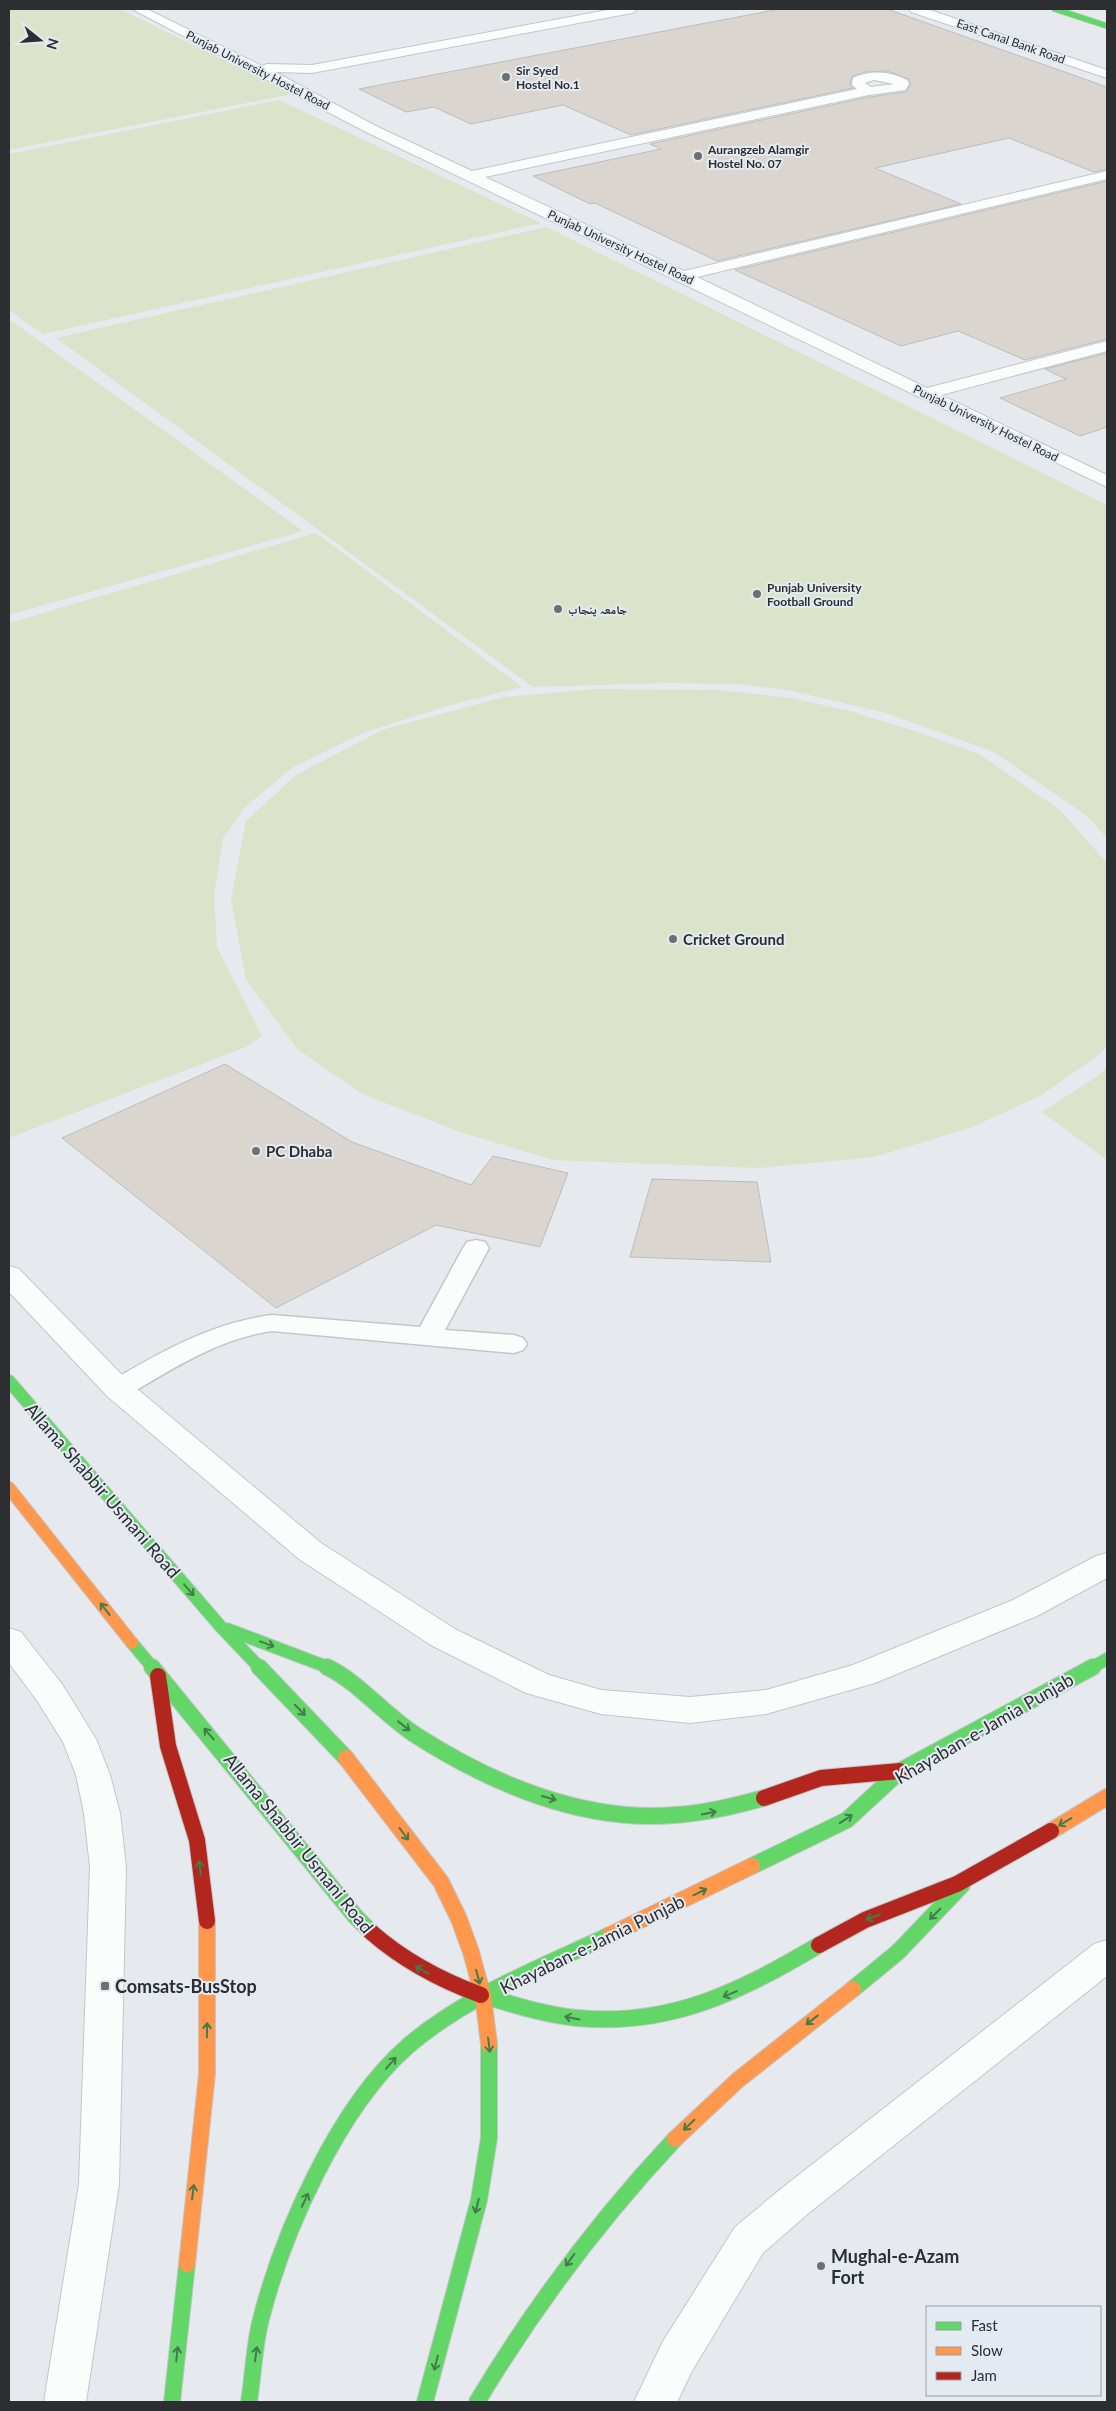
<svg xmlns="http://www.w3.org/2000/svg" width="1116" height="2411" font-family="Lato,'Noto Naskh Arabic',sans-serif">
<rect width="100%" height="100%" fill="#e6eaee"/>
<!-- green -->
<path fill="#dbe3ca" d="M9 9H120L293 94 9 150Z
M279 100 541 223 43 334 9 310V154Z
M547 227 1107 505V838L1087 816 994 752 886 713 788 690 736 684 667 683 533 687 56 338Z
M9 319 303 531 9 615Z
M316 533 522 687 450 705 363 733 292 768 245 807 223 838 214 895 217 947 262 1036 246 1047 9 1138V623Z
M597 689 717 690 792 698 853 712 918 732 979 754 1060 810 1107 863V1045L1099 1055 1040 1096 970 1128 874 1157 759 1168 553 1160 460 1132 362 1094 297 1049 246 979 231 899 246 821 296 775 382 730 504 697Z
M1107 1067V1160L1042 1112 1099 1075Z"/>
<!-- building -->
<path fill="#dad6cf" stroke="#bcbdbe" d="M780 9H887L1107 87V169L1094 172 1009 138 875 168 961 204 717 261 595 203 590 204 533 176 661 149 650 144 869 97 906 92 911 84 909 79 887 71 866 72 852 76 850 85 853 88 631 135 563 105 471 124 434 107 406 112 359 89Z
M1107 181V339L1025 360 958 331 901 346 735 270Z
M1107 353V427L1080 436 1000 398 1066 379 1045 369Z
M225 1064 352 1142 471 1185 493 1156 568 1173 540 1247 436 1225 276 1308 62 1138Z
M652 1179 757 1182 771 1262 630 1257Z"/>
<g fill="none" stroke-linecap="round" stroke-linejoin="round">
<defs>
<path id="lane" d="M476 1240 485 1242 489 1248 445 1330 514 1335 523 1338 527 1344 523 1350 514 1353 272 1331C218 1339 174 1368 128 1395L118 1398 108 1395 104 1389 108 1383C161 1352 211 1323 272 1315L420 1327 463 1248 467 1242Z"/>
<path id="street" d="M132 9H147L262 66 267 64 312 65 613 9H638L632 13 312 73 275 72 376 126 472 171 857 89 852 85 853 78C871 70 890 71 907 80L909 83 906 90 869 95 485 177 684 271 1107 171V179L697 277 927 388 1107 341V351L941 395 1107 475V487L366 132ZM874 80 894 84 871 87 865 83Z
M909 9H927L1107 70V78L911 12Z
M9 1266 19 1269 129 1382 321 1543 455 1629 549 1675 601 1690 690 1697 766 1690 853 1665 1013 1600 1096 1556 1107 1553V1578L1037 1616 875 1683 766 1714 690 1723 601 1714 526 1693 431 1645 299 1559 107 1396 9 1292Z
M9 1628 21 1632 62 1684 96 1739 110 1775 120 1813 126 1867 119 2184 86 2402H44L79 2184 90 1867 84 1813 76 1775 63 1742 38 1702 9 1663Z
M1107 1940V1976L810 2212 763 2253 692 2371 677 2402H634L662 2343 735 2227 782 2188 1094 1944Z"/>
<path id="fast-far2" d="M1055 9 1107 26"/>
<path id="fast-far1" d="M9 1381 221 1627 260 1668
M227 1629 330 1668
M132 1643 153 1668
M1091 1668 1107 1659"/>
<path id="fast" d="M152 1667 355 1916 371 1932
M259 1667 346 1758
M327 1667C357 1681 385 1715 414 1734 490 1783 583 1823 675 1815 706 1813 734 1806 764 1798
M752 1866 847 1820 900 1771 1093 1667
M853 1989 898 1952 962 1885
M481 1995C512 2004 544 2015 577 2018 671 2027 741 1991 819 1945
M172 2402 187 2264
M249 2402C253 2376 254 2349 260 2323 282 2234 338 2107 408 2046 466 1996 542 1967 610 1935
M425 2402 479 2200 489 2138V2044
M477 2402C534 2307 599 2220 675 2139"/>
<path id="slow-far1" d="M9 1488 132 1643"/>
<path id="slow" d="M346 1758 441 1882 459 1919 471 1952 483 1996 489 2044
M1051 1831 1107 1797
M610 1935 752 1866
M675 2139 738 2080 853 1989
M187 2264 207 2074V1921"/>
<path id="jam" d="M158 1676 168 1746 197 1840 207 1921
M764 1798 821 1778 900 1771
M371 1932C404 1961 440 1980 481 1995
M819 1945 865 1920 957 1884 1051 1831"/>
</defs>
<!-- lane casing -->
<use href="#lane" stroke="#c3c6c9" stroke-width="3"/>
<!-- street casing -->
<use href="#street" stroke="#c3c6c9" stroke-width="2"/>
<!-- fast-far2 casing -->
<use href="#fast-far2" stroke="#c3c6c9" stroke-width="7"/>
<!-- fast-far1 casing -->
<use href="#fast-far1" stroke="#c3c6c9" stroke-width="14"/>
<!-- fast casing -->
<use href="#fast" stroke="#c3c6c9" stroke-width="18"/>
<!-- slow-far1 casing -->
<use href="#slow-far1" stroke="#c3c6c9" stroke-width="14"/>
<!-- slow casing -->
<use href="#slow" stroke="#c3c6c9" stroke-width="18"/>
<!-- jam casing -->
<use href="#jam" stroke="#c3c6c9" stroke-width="18"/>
<!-- lane -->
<use href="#lane" fill="#fbfcfc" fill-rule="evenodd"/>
<!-- street -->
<use href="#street" fill="#fbfcfc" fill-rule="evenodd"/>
<!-- fast-far2 -->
<use href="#fast-far2" stroke="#63d668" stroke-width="5.5"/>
<!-- fast-far1 -->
<use href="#fast-far1" stroke="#63d668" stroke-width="12"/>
<!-- fast -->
<use href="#fast" stroke="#63d668" stroke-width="16"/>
<!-- slow-far1 -->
<use href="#slow-far1" stroke="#ff974d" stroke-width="12"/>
<!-- slow -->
<use href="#slow" stroke="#ff974d" stroke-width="16"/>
<!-- jam -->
<use href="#jam" stroke="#b3261e" stroke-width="16"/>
</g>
<!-- one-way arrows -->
<defs><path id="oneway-shaft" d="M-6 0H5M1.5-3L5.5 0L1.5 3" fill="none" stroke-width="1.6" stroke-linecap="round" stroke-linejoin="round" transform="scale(1.25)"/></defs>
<g stroke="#457a4a">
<use href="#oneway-shaft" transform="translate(189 1590) rotate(49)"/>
<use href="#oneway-shaft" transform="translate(105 1609) rotate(-128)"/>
<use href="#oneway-shaft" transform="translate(267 1644) rotate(20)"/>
<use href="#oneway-shaft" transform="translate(300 1710) rotate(46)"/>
<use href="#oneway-shaft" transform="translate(404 1726) rotate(38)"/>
<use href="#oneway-shaft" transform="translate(209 1734) rotate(-131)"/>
<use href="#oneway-shaft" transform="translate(549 1798) rotate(16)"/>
<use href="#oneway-shaft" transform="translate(709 1813) rotate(-12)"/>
<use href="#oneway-shaft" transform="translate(846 1819) rotate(-33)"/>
<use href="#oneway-shaft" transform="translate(1065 1822) rotate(149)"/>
<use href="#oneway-shaft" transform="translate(404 1834) rotate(53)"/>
<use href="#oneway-shaft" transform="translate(200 1868) rotate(-97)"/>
<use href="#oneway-shaft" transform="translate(700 1892) rotate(-26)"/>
<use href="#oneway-shaft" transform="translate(935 1914) rotate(135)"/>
<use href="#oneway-shaft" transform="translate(873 1917) rotate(159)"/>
<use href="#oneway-shaft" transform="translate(422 1970) rotate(-151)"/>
<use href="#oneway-shaft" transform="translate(478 1977) rotate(75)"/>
<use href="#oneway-shaft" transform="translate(730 1994) rotate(158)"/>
<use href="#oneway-shaft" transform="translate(572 2018) rotate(-168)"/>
<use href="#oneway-shaft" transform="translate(812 2020) rotate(142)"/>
<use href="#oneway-shaft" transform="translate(207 2030) rotate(-89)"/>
<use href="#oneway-shaft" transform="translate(489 2045) rotate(83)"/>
<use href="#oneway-shaft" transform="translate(391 2063) rotate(-49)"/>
<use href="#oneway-shaft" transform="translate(689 2125) rotate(136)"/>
<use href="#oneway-shaft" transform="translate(193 2192) rotate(-83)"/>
<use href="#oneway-shaft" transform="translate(305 2200) rotate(-65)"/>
<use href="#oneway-shaft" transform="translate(477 2206) rotate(104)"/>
<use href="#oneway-shaft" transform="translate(570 2260) rotate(126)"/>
<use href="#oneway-shaft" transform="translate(177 2354) rotate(-84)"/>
<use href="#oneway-shaft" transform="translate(256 2354) rotate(-82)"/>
<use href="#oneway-shaft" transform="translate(436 2363) rotate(104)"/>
</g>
<!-- markers -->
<g fill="#6d7073" stroke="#e3eaf2" stroke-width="2">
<circle cx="506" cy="77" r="5"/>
<circle cx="698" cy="156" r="5"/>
<circle cx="757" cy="594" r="5"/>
<circle cx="558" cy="609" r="5"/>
<circle cx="673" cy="939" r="5"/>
<circle cx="256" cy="1151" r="5"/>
<rect x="100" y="1981" width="10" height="10" rx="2.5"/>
<circle cx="821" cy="2266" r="5"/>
</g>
<g text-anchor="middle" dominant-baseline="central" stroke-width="4" stroke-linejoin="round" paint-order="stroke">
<!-- far-street labels -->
<g font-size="12" fill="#2c2e31" stroke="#e3eaf2">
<text transform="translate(1011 41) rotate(19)">East Canal Bank Road</text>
<text transform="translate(258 70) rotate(27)">Punjab University Hostel Road</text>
<text transform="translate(621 247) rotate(25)">Punjab University Hostel Road</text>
<text transform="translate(986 423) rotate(26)">Punjab University Hostel Road</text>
</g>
<!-- far-poi labels -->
<g font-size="12" font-weight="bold" fill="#2c2e31" stroke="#e3eaf2" text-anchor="start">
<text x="516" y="70">Sir Syed<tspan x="516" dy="14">Hostel No.1</tspan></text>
<text x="708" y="149">Aurangzeb Alamgir<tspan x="708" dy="14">Hostel No. 07</tspan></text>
<text x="767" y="587">Punjab University<tspan x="767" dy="14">Football Ground</tspan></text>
<text x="568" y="609">جامعہ پنجاب</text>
</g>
<!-- poi labels -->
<g font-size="15" font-weight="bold" fill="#2c2e31" stroke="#e3eaf2" text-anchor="start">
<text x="683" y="939">Cricket Ground</text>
<text x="266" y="1151">PC Dhaba</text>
</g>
<!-- near-street labels -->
<g font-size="18" fill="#2c2e31" stroke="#e3eaf2">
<text transform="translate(103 1490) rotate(49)">Allama Shabbir Usmani Road</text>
<text transform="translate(984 1728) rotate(-30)">Khayaban-e-Jamia Punjab</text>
<text transform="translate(299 1843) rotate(51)">Allama Shabbir Usmani Road</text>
<text transform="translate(592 1944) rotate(-26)">Khayaban-e-Jamia Punjab</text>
</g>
<!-- near-poi labels -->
<g font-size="18" font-weight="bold" fill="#2c2e31" stroke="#e3eaf2" text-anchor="start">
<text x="115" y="1986">Comsats-BusStop</text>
<text x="831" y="2256">Mughal-e-Azam<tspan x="831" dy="21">Fort</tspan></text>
</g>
</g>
<!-- border -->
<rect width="1116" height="2411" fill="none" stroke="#2c2e31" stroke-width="20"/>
<!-- legend -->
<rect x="926" y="2306" width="175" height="90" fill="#e3eaf2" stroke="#9a9fa5"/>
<rect x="936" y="2322" width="25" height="8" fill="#63d668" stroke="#9a9fa5"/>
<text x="971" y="2331" font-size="15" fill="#2c2e31">Fast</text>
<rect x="936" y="2347" width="25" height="8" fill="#ff974d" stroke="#9a9fa5"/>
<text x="971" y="2356" font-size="15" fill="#2c2e31">Slow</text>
<rect x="936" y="2372" width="25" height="8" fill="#b3261e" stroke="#9a9fa5"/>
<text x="971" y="2381" font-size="15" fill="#2c2e31">Jam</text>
<!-- north arrow -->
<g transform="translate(40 40) rotate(107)" stroke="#e3eaf2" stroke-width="4" paint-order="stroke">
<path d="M0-4L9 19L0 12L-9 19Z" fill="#2c2e31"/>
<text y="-8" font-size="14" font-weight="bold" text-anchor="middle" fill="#2c2e31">N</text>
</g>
</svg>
